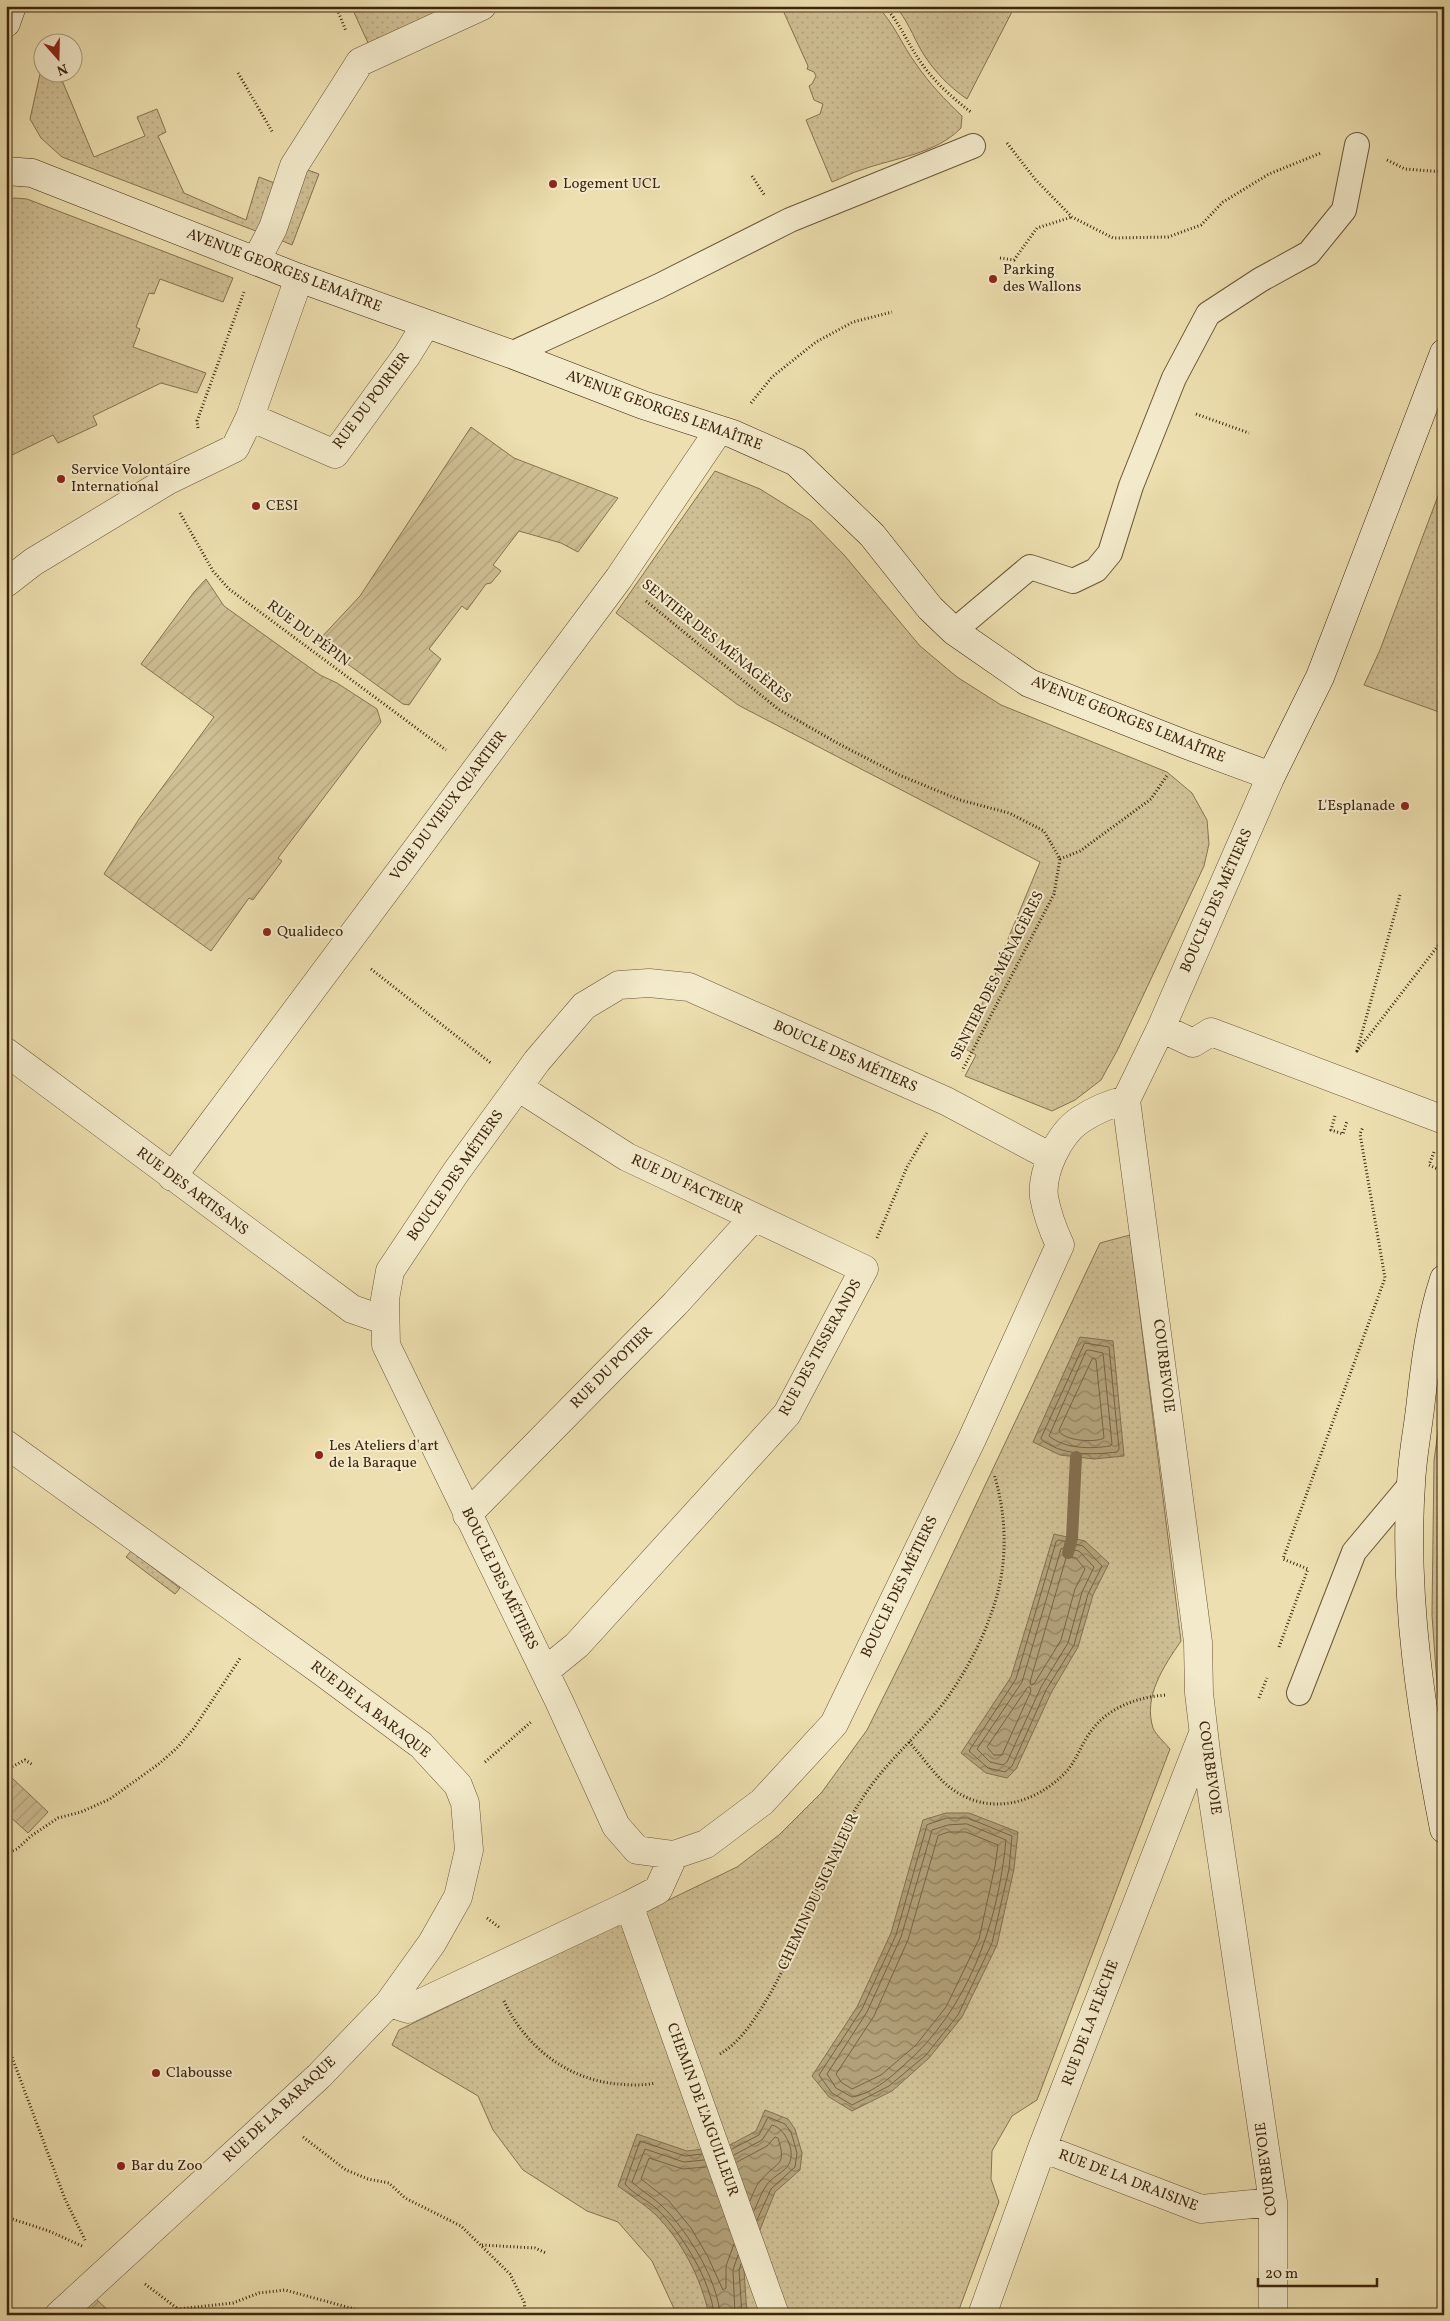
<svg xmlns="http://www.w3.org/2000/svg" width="1450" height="2321" font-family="Vollkorn,serif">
<defs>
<pattern id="grass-dots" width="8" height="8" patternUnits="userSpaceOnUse" patternTransform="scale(1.25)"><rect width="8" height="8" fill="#cfbf94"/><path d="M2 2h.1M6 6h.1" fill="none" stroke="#b3a47e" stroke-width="1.8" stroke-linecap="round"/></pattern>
<pattern id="garden-furrows" width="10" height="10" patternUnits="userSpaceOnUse" patternTransform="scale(1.25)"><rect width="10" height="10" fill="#cfbf94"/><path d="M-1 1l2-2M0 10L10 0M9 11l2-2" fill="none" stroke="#b3a47e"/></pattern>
<pattern id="water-waves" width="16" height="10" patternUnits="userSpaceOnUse" patternTransform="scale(1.25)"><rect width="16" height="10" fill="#b1a078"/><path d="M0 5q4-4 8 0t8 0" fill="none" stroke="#918261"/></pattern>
</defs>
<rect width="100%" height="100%" fill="#eddfaf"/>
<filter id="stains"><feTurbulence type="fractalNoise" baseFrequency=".004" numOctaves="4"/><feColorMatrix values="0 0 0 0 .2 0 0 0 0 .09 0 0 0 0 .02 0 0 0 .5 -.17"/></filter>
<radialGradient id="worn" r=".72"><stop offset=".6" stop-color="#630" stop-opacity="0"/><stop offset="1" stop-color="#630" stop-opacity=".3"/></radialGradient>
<!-- grass -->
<path fill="url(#grass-dots)" stroke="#867251" d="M351 6H456L369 45Z
M781 6H877C894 23 902 45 916 64 929 83 945 100 962 116L961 128C936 154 894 158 861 170 851 173 842 178 832 182L806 120 820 114 823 104 814 100 809 86 812 84 816 76 814 72 807 69 808 66Z
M895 6H1015L967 99C949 87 932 69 921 50 913 36 907 19 895 6Z
M42 65V72L59 73 94 157 145 136 137 117 157 109 166 132 158 136 184 193 246 220 259 177 277 184 261 233 62 157 41 138 30 119Z
M305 169 319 174 292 245 278 239Z
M15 198 27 199 233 278 223 302 160 279 154 294 149 293 136 327 140 329 133 347 206 373 197 393 161 383 93 416 97 425 58 443 53 435 6 458V200Z
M715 471 760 489 811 521 845 556 920 646 957 677 1001 705 1167 772 1192 793 1207 820 1209 844 1204 866 1118 1049 1101 1080 1075 1100 1052 1111 965 1076 976 1055 962 1047 995 976 998 963 1040 862 738 705 616 613Z
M1444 480V699L1439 712 1364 685 1380 650Z
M1130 1235 1181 1641C1164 1666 1143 1696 1153 1728 1156 1735 1165 1743 1170 1749L1037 2100 1012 2116 992 2151 991 2179 999 2202 957 2315H677L652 2261 618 2222 587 2211 523 2170 493 2130 478 2096 392 2045 399 2030 737 1867 779 1835 822 1792 867 1730 907 1650 1100 1243Z
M1444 1386V1724L1438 1698 1432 1615 1434 1461Z
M131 1551 180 1588 175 1594 126 1557Z"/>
<!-- garden -->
<path fill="url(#garden-furrows)" stroke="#867251" d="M471 427 514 458 618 498 578 552 561 543 519 531 493 565 501 571 491 583 486 584 467 610 462 606 429 649 441 659 409 705 403 704 317 642 360 596Z
M206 579 224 606 320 675 337 683 377 709 381 722 278 858 282 861 253 900 249 898 211 951 104 874 139 819 214 717 141 664 194 592Z
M10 1776 48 1812 28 1833 6 1813V1780Z
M94 2297 113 2315H81Z"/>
<!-- water -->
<path fill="url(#water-waves)" stroke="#836f4e" d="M1080 1337 1113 1341 1124 1456 1094 1459 1060 1455 1033 1442Z
M1054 1534 1085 1541 1109 1563 1093 1595 1078 1647 1051 1693 1016 1769 1007 1778 986 1773 961 1753 1011 1677Z
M946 1813H969L1018 1832 1014 1869 997 1945 962 2017 929 2058 892 2091 852 2111 829 2097 812 2076 857 2007 891 1933 923 1820Z
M765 2110 788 2119 795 2129 802 2153 800 2170 775 2192 744 2270 747 2315H709C701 2278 682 2241 655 2214 644 2204 630 2195 618 2186L637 2134 687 2151 728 2146 756 2131Z"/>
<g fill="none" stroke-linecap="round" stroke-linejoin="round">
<!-- shore -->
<path stroke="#776243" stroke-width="1" d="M1085 1343 1109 1347 1119 1449 1117 1452C1092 1455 1061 1456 1041 1439Z
M1089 1350 1103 1353 1112 1444 1110 1446C1090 1449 1065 1449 1049 1436L1086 1351Z
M1093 1358 1096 1360 1104 1438C1095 1443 1064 1441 1059 1431Z
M1059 1540 1083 1546 1102 1566 1088 1594 1074 1645 1046 1690 1012 1766 1005 1772 988 1768 969 1751 1016 1679 1056 1542Z
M1064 1548 1079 1551 1094 1567 1082 1592 1068 1643 1041 1687 1007 1762 1003 1765 990 1762 977 1749 1022 1682 1061 1549Z
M1069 1556 1076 1558 1085 1569 1075 1589 1061 1640 1034 1684 1031 1685 1030 1682 1066 1558Z
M1030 1687 1031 1691 1002 1755H994L987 1747 1027 1688Z
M947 1818H968L1012 1836 1009 1869 992 1943 958 2015 926 2055 889 2086 852 2105 832 2093 819 2075 862 2009 896 1935 927 1825Z
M967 1824 1006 1840C998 1924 968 2010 903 2066 889 2079 871 2094 852 2097L836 2088 827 2074 867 2012 901 1937 932 1830 948 1825Z
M949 1832H966L998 1845 995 1866 979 1939 946 2007 916 2045 881 2075 852 2089 841 2082 836 2074 874 2016 908 1940 938 1836Z
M732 2149 759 2135 768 2117 785 2124 791 2132 797 2153 795 2167 771 2189 757 2220
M702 2154 685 2156 640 2141 625 2184C633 2194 648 2200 658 2210 682 2234 711 2280 714 2315
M734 2155 762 2140 772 2125C785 2128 796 2151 789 2164 784 2173 771 2177 766 2186 761 2193 758 2203 754 2211
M704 2160 684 2162 645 2149 632 2182C641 2191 653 2197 662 2206 687 2230 718 2280 720 2315
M737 2162 767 2146 775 2137 778 2138C787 2167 778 2160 761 2180 756 2185 753 2194 750 2201
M706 2167 683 2169 649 2158 641 2179 668 2200 691 2228 708 2257 723 2290 726 2288V2266L734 2244
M741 2264 739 2270 742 2315
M735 2315 733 2270 738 2255"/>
<!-- stream -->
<path stroke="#836f4e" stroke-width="12" d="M1068 1553 1072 1538 1076 1457"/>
<defs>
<path id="lane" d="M511 354 659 286 790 220 973 146
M954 631 1030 567 1073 581 1096 570 1110 553 1131 486 1174 378 1208 314 1260 280 1309 253 1344 210 1357 145
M1299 1693 1354 1552 1411 1484"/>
<path id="street" d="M256 261 273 228 294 166 360 62 482 6
M250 417 299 278
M6 583 33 562 167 481 235 448 250 417 335 454 407 355 426 324
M1161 1028 1193 1043 1211 1032 1444 1120
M6 1052 352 1309 384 1320
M518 1087 627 1157 864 1269 787 1414 577 1645 545 1671
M1126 1100 1198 1642 1199 1693 1207 1760 1273 2202V2315
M1051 1157 946 1101 689 987 649 983 619 985 584 1006 537 1061 456 1172 390 1271 385 1299 386 1345 559 1701 616 1826 637 1850 674 1855 706 1844 762 1802 834 1724 972 1439 1060 1245C1053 1230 1047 1214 1044 1197 1041 1172 1059 1134 1080 1120 1095 1110 1109 1104 1126 1100L1161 1028 1271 776
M172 1177 619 578 719 430
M6 1444 321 1671 421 1745 458 1785 465 1803 469 1850 458 1897 432 1943 389 2003 319 2076 59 2315
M467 1515 675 1304 754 1217
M629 1905 775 2315
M389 2003 408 2009 629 1905 658 1890 674 1855
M1042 2148 1201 2209 1273 2202
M982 2315 1042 2148 1202 1736"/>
<path id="secondary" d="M6 23 12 6
M6 171 32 173 299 278 511 354 643 405 733 434 796 462 872 535 930 608 954 631 1029 683 1187 745 1271 776 1320 677 1444 353
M1444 1279C1430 1322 1425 1364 1420 1409 1417 1434 1412 1459 1411 1484 1403 1599 1422 1716 1444 1829"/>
</defs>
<!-- lane casing -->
<use href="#lane" stroke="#695436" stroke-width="26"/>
<!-- street casing -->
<use href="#street" stroke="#695436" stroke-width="29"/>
<!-- secondary casing -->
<use href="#secondary" stroke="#3d250e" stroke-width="29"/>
<!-- path -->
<path stroke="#3d250e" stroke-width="3" stroke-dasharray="1 2.5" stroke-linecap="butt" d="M336 6 346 31
M884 6C898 20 905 38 916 55 930 78 950 96 972 113
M238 73 273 133
M1007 143 1035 179 1072 217 1113 238 1168 237 1201 225 1223 202 1269 174 1321 153
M1387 160 1405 169 1444 172
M752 176 765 196
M1000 258 1014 260 1037 228 1072 217
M751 403 772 377 816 342 853 322 892 312
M1196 414 1249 433
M198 428 197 421 244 292
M180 513 213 571 229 589 446 750
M646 601 778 709 839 744 899 775 960 800 1009 813 1044 831 1060 859 1054 894 962 1071
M1060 859 1080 851 1151 799 1168 774
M1400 895 1357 1051 1444 938
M371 969 492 1064
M1335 1116 1331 1130 1343 1134 1347 1121
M1434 1152 1429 1165 1442 1171 1444 1166
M877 1238 907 1167 928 1131
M1279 1647 1308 1569 1283 1559 1385 1278 1360 1134 1363 1127
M1259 1698 1267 1678
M909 1742C922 1756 933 1773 947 1785 985 1817 1033 1806 1066 1772 1077 1760 1082 1742 1092 1730 1109 1707 1138 1697 1166 1695
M485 1762 531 1722
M6 1770 25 1760 33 1765
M6 1853 17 1849 31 1836 58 1818 81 1812 110 1799 160 1763 178 1747 194 1728 241 1657
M487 1918 500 1928
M504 2001C525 2046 566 2079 617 2084 629 2085 643 2086 655 2083
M6 2041 65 2199 86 2242
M720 2054C743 2040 756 2017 770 1994 807 1928 824 1852 868 1790 890 1758 922 1732 945 1701 963 1676 981 1644 991 1614 1008 1569 1008 1520 994 1474
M303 2137 346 2170 368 2179 389 2183 405 2198 461 2226 510 2274 524 2302 526 2315
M6 2217 49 2231 82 2246
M482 2245 535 2248 546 2253
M145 2284 186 2315
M177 2309 233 2303 259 2293 285 2290 376 2315"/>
<!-- lane -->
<use href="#lane" stroke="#f3eacb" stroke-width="24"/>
<!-- street -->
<use href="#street" stroke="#f3eacb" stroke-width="28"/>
<!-- secondary -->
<use href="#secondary" stroke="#f3eacb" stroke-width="28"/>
</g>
<!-- markers -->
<g fill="#8f2418" stroke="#f3eacb" stroke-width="2">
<circle cx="553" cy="184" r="5"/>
<circle cx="993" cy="279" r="5"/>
<circle cx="61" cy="479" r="5"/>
<circle cx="256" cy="506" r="5"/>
<circle cx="1405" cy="806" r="5"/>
<circle cx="267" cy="932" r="5"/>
<circle cx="319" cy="1455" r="5"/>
<circle cx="156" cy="2073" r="5"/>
<circle cx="121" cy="2166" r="5"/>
</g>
<g text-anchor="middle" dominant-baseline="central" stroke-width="4" stroke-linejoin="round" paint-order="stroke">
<!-- poi labels -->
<g font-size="15" fill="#3d250e" stroke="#f3eacb" text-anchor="start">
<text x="563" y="184">Logement UCL</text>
<text x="1003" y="270">Parking<tspan x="1003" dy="17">des Wallons</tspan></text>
<text x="71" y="470">Service Volontaire<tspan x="71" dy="17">International</tspan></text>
<text x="266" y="506">CESI</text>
<text x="1395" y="806" text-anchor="end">L'Esplanade</text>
<text x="277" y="932">Qualideco</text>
<text x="329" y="1446">Les Ateliers d'art<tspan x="329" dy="17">de la Baraque</tspan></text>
<text x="166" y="2073">Clabousse</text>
<text x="131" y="2166">Bar du Zoo</text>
</g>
<!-- street labels -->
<g font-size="15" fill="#3d250e" stroke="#f3eacb">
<text transform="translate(284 271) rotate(21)">AVENUE GEORGES LEMAÎTRE</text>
<text transform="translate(372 401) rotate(-53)">RUE DU POIRIER</text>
<text transform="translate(664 411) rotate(20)">AVENUE GEORGES LEMAÎTRE</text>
<text transform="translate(308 634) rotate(37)">RUE DU PÉPIN</text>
<text transform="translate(716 642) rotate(39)">SENTIER DES MÉNAGÈRES</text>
<text transform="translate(1128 720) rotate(22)">AVENUE GEORGES LEMAÎTRE</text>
<text transform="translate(449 806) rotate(-53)">VOIE DU VIEUX QUARTIER</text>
<text transform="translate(1217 901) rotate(-66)">BOUCLE DES MÉTIERS</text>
<text transform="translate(998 976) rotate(-63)">SENTIER DES MÉNAGÈRES</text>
<text transform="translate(845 1057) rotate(24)">BOUCLE DES MÉTIERS</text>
<text transform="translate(456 1176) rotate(-55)">BOUCLE DES MÉTIERS</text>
<text transform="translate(687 1185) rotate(25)">RUE DU FACTEUR</text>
<text transform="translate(192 1192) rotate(37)">RUE DES ARTISANS</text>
<text transform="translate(821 1348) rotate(-61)">RUE DES TISSERANDS</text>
<text transform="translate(1163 1366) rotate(83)">COURBEVOIE</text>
<text transform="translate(612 1368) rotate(-45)">RUE DU POTIER</text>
<text transform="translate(499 1579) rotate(64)">BOUCLE DES MÉTIERS</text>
<text transform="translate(900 1587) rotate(-64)">BOUCLE DES MÉTIERS</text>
<text transform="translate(370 1710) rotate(38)">RUE DE LA BARAQUE</text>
<text transform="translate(1209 1768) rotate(82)">COURBEVOIE</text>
<text transform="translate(819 1892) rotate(-65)">CHEMIN DU SIGNALEUR</text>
<text transform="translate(1091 2023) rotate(-69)">RUE DE LA FLÈCHE</text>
<text transform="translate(280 2110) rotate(-43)">RUE DE LA BARAQUE</text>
<text transform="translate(702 2110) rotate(70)">CHEMIN DE L'AIGUILLEUR</text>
<text transform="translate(1267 2169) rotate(-97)">COURBEVOIE</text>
<text transform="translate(1128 2181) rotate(21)">RUE DE LA DRAISINE</text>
</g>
</g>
<!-- margin -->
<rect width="1450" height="2321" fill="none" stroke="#eddfaf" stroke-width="25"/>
<rect x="8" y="8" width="1435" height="2306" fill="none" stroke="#3d250e" stroke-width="2.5"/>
<rect x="12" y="12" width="1425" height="2296" fill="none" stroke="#3d250e"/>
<!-- north arrow -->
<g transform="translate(58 58) rotate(160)"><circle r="24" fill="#f3eacb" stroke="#aa9b7f"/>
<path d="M0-4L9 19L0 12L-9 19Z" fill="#8f2418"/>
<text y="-8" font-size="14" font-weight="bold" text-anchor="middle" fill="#3d250e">N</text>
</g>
<!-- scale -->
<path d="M1258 2278v8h119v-8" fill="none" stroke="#3d250e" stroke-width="2.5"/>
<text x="1265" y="2278" font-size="15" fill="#3d250e" stroke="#f3eacb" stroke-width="4" paint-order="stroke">20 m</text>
<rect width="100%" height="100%" filter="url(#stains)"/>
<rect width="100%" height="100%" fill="url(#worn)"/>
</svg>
